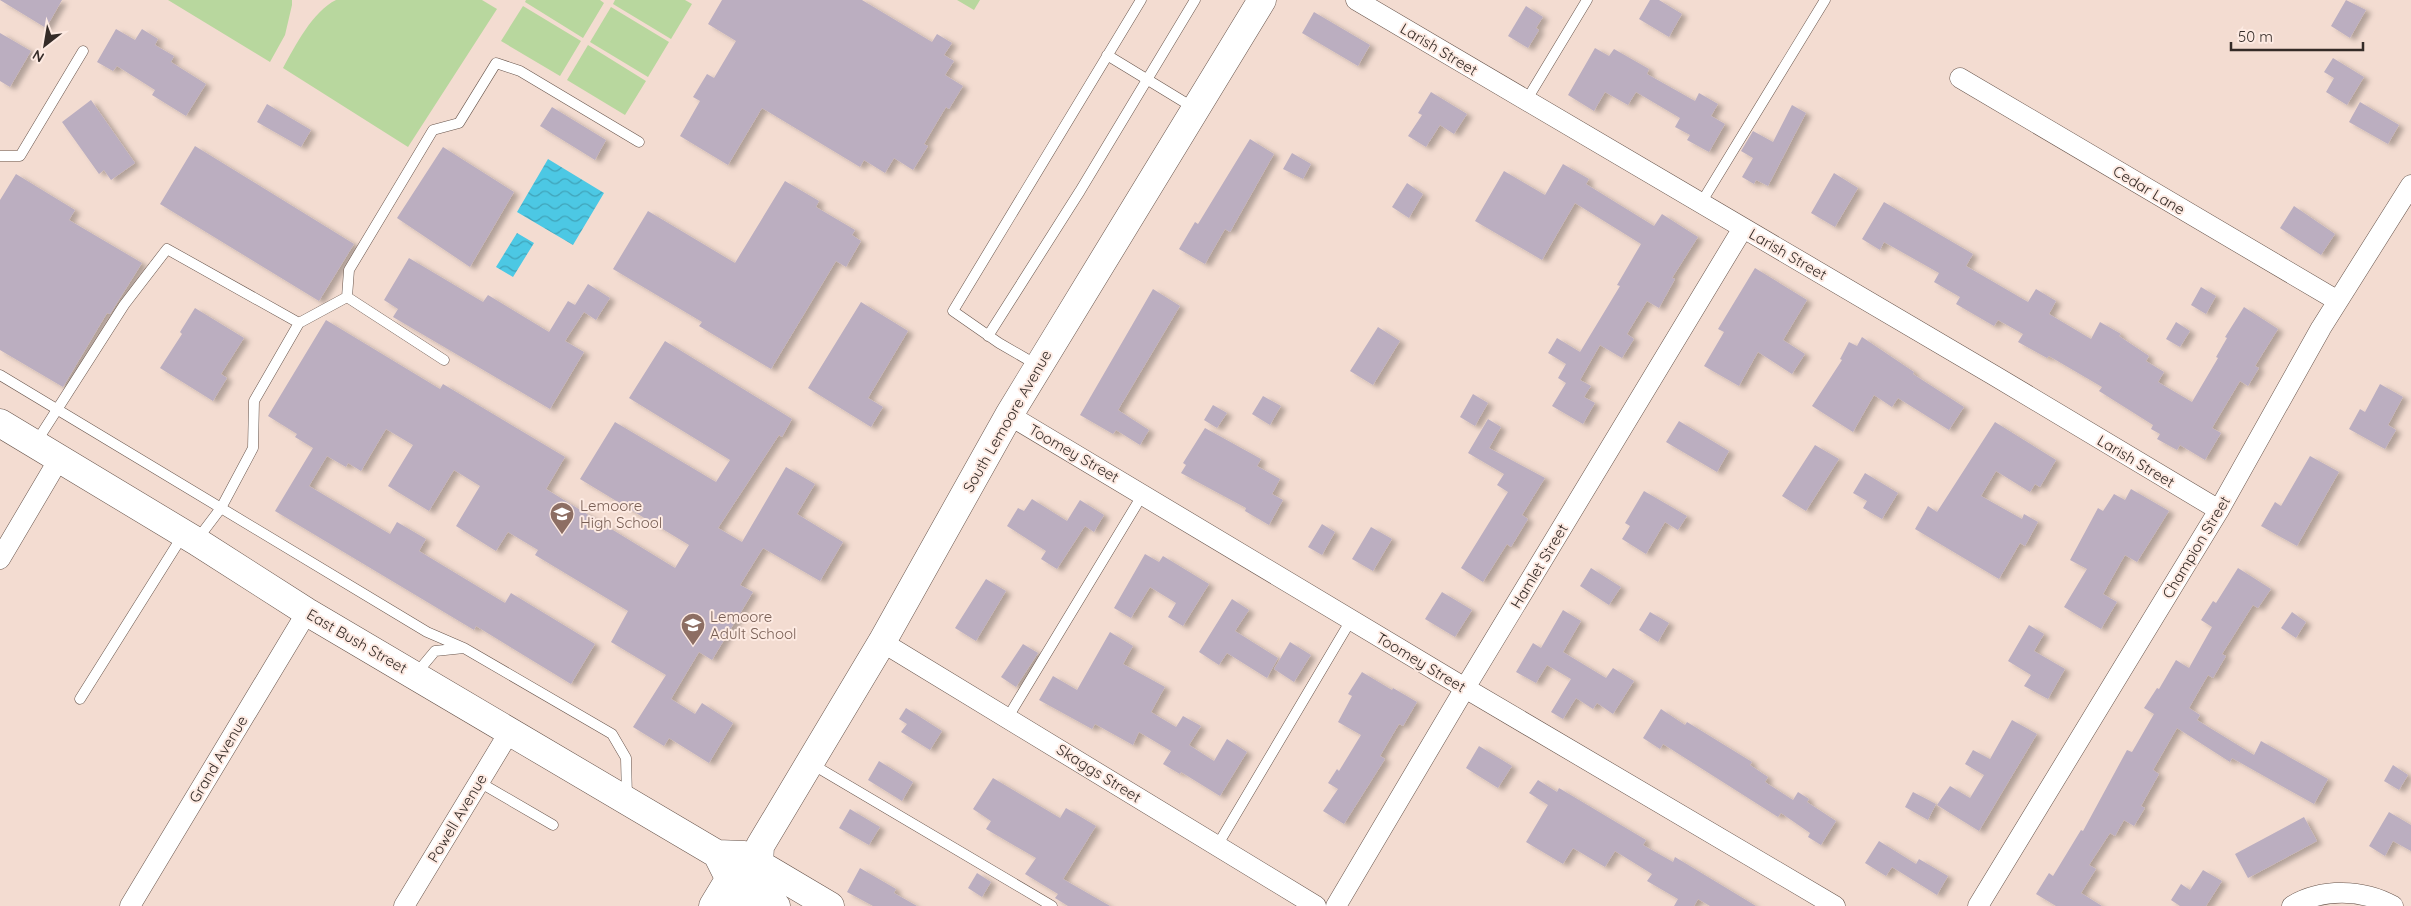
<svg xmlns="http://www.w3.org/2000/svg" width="2411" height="906" font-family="Quicksand,sans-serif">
<defs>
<pattern id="water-waves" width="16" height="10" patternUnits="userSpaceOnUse" patternTransform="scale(1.25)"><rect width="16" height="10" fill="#4cc8e4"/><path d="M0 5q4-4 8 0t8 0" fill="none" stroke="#40a3b9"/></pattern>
<filter id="shadow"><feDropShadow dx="5.5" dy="3" stdDeviation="2.5" flood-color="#0004"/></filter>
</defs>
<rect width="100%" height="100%" fill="#f3dcd1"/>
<!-- green -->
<path fill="#b8d79e" d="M168 0H292V5L285 35 270 62Z
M336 0H482L497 9 408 147 283 68C295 46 313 11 336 0Z
M526 0H600L604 3 583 38 525 2Z
M615 0H685L692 4 671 39 613 4Z
M957 0H980L974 10Z
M523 6 581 41 560 76 501 41Z
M611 7 669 42 648 77 590 42Z
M588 45 646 81 625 115 567 80Z"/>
<!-- water -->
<path fill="url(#water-waves)" d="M548 159 604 193 573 245 517 212Z
M517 233 534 243 513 277 496 267Z"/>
<!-- building -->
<path fill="#bbaec0" filter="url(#shadow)" d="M0 0H62L46 28Z
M722 0H862L932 42 937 34 952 43 944 55 954 61 945 75 963 86 949 109 946 107 924 144 928 146 913 170 894 158 885 173 864 160 860 167 762 108 728 165 680 136 700 101 693 97 707 74 714 78 736 41 708 24Z
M1650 0H1659L1682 14 1669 37 1639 19Z
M2346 0 2366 10 2350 38 2331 26Z
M1526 6 1543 17 1536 28 1539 30 1528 48 1508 36Z
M1314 12 1370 45 1358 66 1302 33Z
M116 29 135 40 142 29 158 39 155 45 174 56 171 62 206 84 186 116 152 95 155 90 117 66 113 71 97 62Z
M0 33 31 51 10 87 0 81Z
M1595 48 1609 56 1614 49 1649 69 1647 74 1695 101 1699 93 1718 104 1711 116 1725 124 1709 152 1687 140 1690 135 1675 127 1680 118 1636 92 1628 105 1605 92 1594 111 1568 95Z
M2333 58 2364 77 2347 105 2326 92 2334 78 2324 72Z
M1431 92 1467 114 1454 134 1440 125 1426 147 1408 136 1422 115 1418 113Z
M91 100 135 163 111 180 104 170 99 174 62 122Z
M2360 102 2399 125 2388 144 2349 122Z
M267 104 311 130 301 147 257 122Z
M1792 105 1806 113 1768 186 1756 180 1754 184 1742 177 1753 158 1741 151 1753 131 1773 142Z
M552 107 606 140 595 160 540 126Z
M1250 139 1274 154 1230 232 1225 229 1205 264 1179 249 1195 222 1198 224Z
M195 146 354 244 319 301 160 204Z
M443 147 514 192 470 267 397 218Z
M1292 153 1311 164 1303 179 1283 169Z
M1563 164 1589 179 1586 184 1654 226 1662 214 1698 237 1672 278 1675 279 1659 308 1647 301 1627 334 1634 339 1622 358 1600 345 1580 380 1591 386 1584 397 1595 403 1583 424 1552 406 1566 383 1558 378 1566 364 1548 353 1557 338 1580 352 1620 286 1617 285 1641 244 1575 203 1542 260 1475 221 1504 171 1545 195Z
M1834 173 1858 188 1835 227 1811 213Z
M16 174 75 210 69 220 142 263 110 314 107 313 63 387 0 350V200Z
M785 181 819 201 816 207 855 230 852 235 861 241 846 267 836 261 771 369 699 326 702 322 613 269 648 211 735 263Z
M1407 183 1423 194 1409 218 1392 207Z
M1884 202 1973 254 1966 266 2028 302 2036 289 2056 301 2049 314 2091 339 2100 322 2121 334 2119 336 2149 356 2146 361 2164 372 2158 382 2192 402 2218 358 2216 357 2227 338 2225 337 2244 307 2278 329 2255 366 2259 368 2248 386 2240 381 2212 428 2221 433 2205 460 2180 445 2177 450 2157 439 2160 434 2151 429 2153 425 2099 391 2102 387 2049 356 2047 358 2018 342 2023 334 1998 320 1994 326 1956 304 1960 297 1934 282 1939 273 1884 242 1880 250 1862 239Z
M2294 206 2335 234 2321 255 2280 228Z
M409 258 483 302 488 295 549 332 568 301 575 305 588 284 610 298 596 320 584 312 565 341 584 352 550 409 393 317 398 309 384 300Z
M1755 268 1807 300 1783 340 1805 354 1792 374 1758 352 1739 386 1704 366 1724 332 1718 329Z
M2201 287 2216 296 2206 314 2191 305Z
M1153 289 1180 306 1118 410 1149 430 1140 445 1116 430 1113 434 1080 415Z
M861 302 908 331 868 398 883 407 871 427 808 388Z
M195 308 244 338 221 374 227 378 213 401 160 368 182 334 180 332Z
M326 320 440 389 443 384 565 457 546 489 675 568 689 545 580 479 615 422 716 482 730 460 629 398 665 341 792 419 782 437 779 435 718 528 742 542 786 467 815 484 797 514 843 542 820 581 763 548 740 585 753 592 712 660 699 652 671 699 695 714 702 703 733 723 709 763 669 738 664 746 633 727 666 675 611 642 628 611 535 555 538 550 508 532 496 551 456 526 480 486 454 470 429 511 388 486 413 445 386 429 361 471 348 463 346 467 327 456 309 486 390 534 397 522 426 539 419 551 505 603 511 593 595 644 571 684 476 626 474 630 275 511 313 448 295 437 297 434 268 416Z
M2176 322 2190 331 2180 347 2166 339Z
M1378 327 1400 341 1373 385 1350 371Z
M1862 337 1914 372 1913 374 1964 407 1949 430 1898 398 1892 407 1874 395 1853 432 1812 406 1842 360 1840 359 1849 342 1857 346Z
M2380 384 2403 397 2388 425 2396 430 2385 449 2349 429 2360 409 2365 412Z
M1473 394 1488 403 1475 426 1460 417Z
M1263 396 1281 406 1270 425 1252 414Z
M1213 405 1227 413 1217 428 1204 420Z
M1488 419 1501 427 1489 448 1545 478 1522 515 1528 519 1511 547 1507 544 1483 582 1461 568 1508 492 1497 485 1504 474 1468 453Z
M1679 421 1729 451 1717 472 1666 442Z
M1995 422 2056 460 2040 487 2035 484 2030 492 1996 471 1981 496 2022 519 2024 514 2038 522 2025 546 2020 543 1999 579 1915 529 1928 506 1937 512Z
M1205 428 1261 459 1257 466 1280 479 1272 494 1283 500 1269 525 1245 511 1246 508 1181 473 1186 465 1183 463Z
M1815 445 1839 459 1806 511 1782 496Z
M2310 456 2339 472 2297 546 2261 526 2275 502 2281 506Z
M1865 473 1898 493 1882 519 1863 508 1867 501 1853 493Z
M2131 489 2169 511 2137 562 2125 555 2103 594 2117 602 2101 629 2064 607 2087 569 2070 560 2098 508 2103 511 2114 494 2125 500Z
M1644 491 1687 516 1678 530 1665 522 1646 554 1622 539 1630 526 1625 523Z
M1032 499 1067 521 1080 500 1104 515 1094 532 1085 526 1057 569 1041 559 1046 551 1007 526 1018 508 1024 511Z
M1322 524 1335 532 1322 555 1308 547Z
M1371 527 1392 539 1373 571 1352 559Z
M1145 554 1159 562 1163 556 1209 584 1183 626 1168 617 1176 603 1150 587 1131 618 1114 608Z
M1591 568 1621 587 1609 605 1580 586Z
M2238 568 2271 589 2258 608 2253 605 2222 654 2226 656 2213 678 2208 675 2189 708 2200 715 2197 720 2254 755 2261 741 2328 779 2314 804 2232 758 2230 762 2177 728 2153 770 2159 774 2141 806 2145 808 2134 826 2124 820 2115 836 2110 833 2089 865 2096 869 2081 893 2102 906H2056L2036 894 2049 873 2053 876 2081 830 2083 831 2127 750 2132 752 2154 714 2144 708 2157 688 2159 689 2176 660 2189 668 2212 627 2201 620 2213 601 2216 603Z
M986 579 1006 591 976 641 955 628Z
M1442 592 1472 610 1455 637 1425 619Z
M1232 599 1249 610 1235 631 1278 658 1267 678 1227 653 1219 665 1199 652Z
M1563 610 1581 621 1563 652 1606 678 1613 668 1634 681 1613 714 1597 703 1593 709 1576 698 1563 719 1551 712 1571 679 1547 665 1536 683 1516 672 1533 643 1541 648Z
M1650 612 1669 623 1658 642 1639 630Z
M2292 612 2306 622 2296 638 2281 628Z
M2029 625 2044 634 2034 651 2065 669 2048 699 2024 686 2031 675 2008 661Z
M1110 632 1133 646 1123 664 1165 687 1151 712 1176 727 1183 716 1201 726 1189 745 1214 761 1227 739 1247 752 1220 796 1181 772 1180 774 1163 764 1171 751 1139 732 1133 745 1095 724 1092 729 1039 700 1053 676 1077 690Z
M1290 642 1311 655 1294 682 1274 669Z
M1023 644 1038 653 1016 687 1001 677Z
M1362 672 1392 690 1393 688 1417 702 1403 726 1399 724 1380 756 1385 759 1344 824 1323 811 1338 789 1328 783 1337 769 1339 771 1361 735 1338 722 1352 696 1348 694Z
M906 708 942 731 930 750 901 732 907 724 899 719Z
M1661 709 1685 725 1687 722 1752 762 1750 765 1768 777 1765 782 1793 800 1798 792 1809 799 1807 802 1836 821 1821 845 1808 837 1810 833 1781 813 1778 817 1663 744 1660 749 1643 738Z
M2012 720 2037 734 1979 831 1937 805 1950 786 1970 798 1984 775 1965 764 1973 750 1990 759Z
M1479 746 1512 766 1498 788 1466 768Z
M879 761 913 782 902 801 868 780Z
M2393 765 2408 775 2399 790 2384 781Z
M993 778 1060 818 1066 808 1096 826 1063 879 1110 906H1068L1055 898 1058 894 1025 874 1036 858 986 829 991 821 973 809Z
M1538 780 1557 792 1559 788 1646 840 1643 845 1673 862 1675 857 1756 906H1710L1698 899 1694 906H1674L1678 899 1647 881 1652 874 1615 851 1605 867 1573 848 1563 864 1526 842 1548 805 1529 793Z
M1913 792 1936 804 1928 820 1905 807Z
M850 809 880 827 869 845 839 828Z
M2389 812 2411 825V851L2393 841 2385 856 2369 846Z
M2304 817 2317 841 2248 878 2235 854Z
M1879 841 1916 864 1919 859 1948 876 1937 895 1892 867 1886 876 1865 863Z
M860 868 896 889 894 893 917 906H873L847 892Z
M2203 870 2222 881 2206 906H2180L2171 900 2181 884 2190 890Z
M977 873 991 882 982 897 968 888Z"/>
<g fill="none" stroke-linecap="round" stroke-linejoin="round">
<defs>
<path id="lane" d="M1107 55 1194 108
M1526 101 1587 0
M0 156H20L83 51
M1701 203 1825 0
M347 297 349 270 433 130 459 123 496 63 520 71 639 142
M299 323 347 297 444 360
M988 336 1080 191 1195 0
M1037 365 999 343 953 311 1141 0
M0 375 427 632 464 648
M35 444 124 305 167 249 299 323 254 401 253 448 221 508 196 541
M415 675 435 651 464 648 612 734 626 758 627 797
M80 699 183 535
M1008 717 1143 494
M810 763 1052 906
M479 782 553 825
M1217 846 1351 620"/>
<path id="street" d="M1356 0 1995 376 2219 510
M1960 78 2338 301
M1009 415 1465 688 1835 906
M0 559 59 459
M882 642 1316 906
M130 906 307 612
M404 906 510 731
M1336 906 1465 688 1743 228
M1978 906 2219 510 2321 328 2411 185
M2292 906C2322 888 2363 889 2393 906"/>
<path id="secondary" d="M0 423 196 541 307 612 717 854 744 855 830 906
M717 854 729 878 776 906
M713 906 736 868
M734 906 759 864 760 846 882 642 1009 415 1262 0"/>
</defs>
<!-- lane casing -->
<use href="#lane" stroke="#67544b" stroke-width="11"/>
<!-- street casing -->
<use href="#street" stroke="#67544b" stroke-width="21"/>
<!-- secondary casing -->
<use href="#secondary" stroke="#67544b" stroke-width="29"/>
<!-- lane -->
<use href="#lane" stroke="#fff" stroke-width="10"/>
<!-- street -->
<use href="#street" stroke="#fff" stroke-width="20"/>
<!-- secondary -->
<use href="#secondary" stroke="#fff" stroke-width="28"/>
</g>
<!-- icons -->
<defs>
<symbol id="school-pin" viewBox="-11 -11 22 30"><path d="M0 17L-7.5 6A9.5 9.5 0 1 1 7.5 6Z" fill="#8d6e63" stroke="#fdeae2"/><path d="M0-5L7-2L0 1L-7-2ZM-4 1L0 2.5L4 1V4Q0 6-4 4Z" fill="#fff"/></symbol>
</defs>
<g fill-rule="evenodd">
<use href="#school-pin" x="548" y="500" width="28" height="38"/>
<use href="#school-pin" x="679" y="611" width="28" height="38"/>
</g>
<g text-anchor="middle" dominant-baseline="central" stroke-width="4" stroke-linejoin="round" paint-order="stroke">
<!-- street labels -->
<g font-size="15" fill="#342b27" stroke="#fdeae2">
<text transform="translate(1439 49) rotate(31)">Larish Street</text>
<text transform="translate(2149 190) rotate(31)">Cedar Lane</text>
<text transform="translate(1788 254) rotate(30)">Larish Street</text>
<text transform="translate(1007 421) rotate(-60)">South Lemoore Avenue</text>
<text transform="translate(1074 453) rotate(30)">Toomey Street</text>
<text transform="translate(2136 461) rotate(31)">Larish Street</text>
<text transform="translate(2196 547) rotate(-59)">Champion Street</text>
<text transform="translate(1539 566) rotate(-59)">Hamlet Street</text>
<text transform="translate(357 641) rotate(30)">East Bush Street</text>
<text transform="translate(1421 662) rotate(31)">Toomey Street</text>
<text transform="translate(218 759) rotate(-59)">Grand Avenue</text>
<text transform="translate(1099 773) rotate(32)">Skaggs Street</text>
<text transform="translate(457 818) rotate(-59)">Powell Avenue</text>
</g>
<!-- education labels -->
<g font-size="15" fill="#785e54" stroke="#fdeae2" text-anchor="start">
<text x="580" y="505">Lemoore<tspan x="580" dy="17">High School</tspan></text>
<text x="710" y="616">Lemoore<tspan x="710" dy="17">Adult School</tspan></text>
</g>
</g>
<!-- north arrow -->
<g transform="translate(45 45) rotate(211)" stroke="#fdeae2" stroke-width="4" paint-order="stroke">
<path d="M0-4L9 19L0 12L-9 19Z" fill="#342b27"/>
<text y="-8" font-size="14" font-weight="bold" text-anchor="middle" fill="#342b27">N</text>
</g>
<!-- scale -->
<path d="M2231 42v8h132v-8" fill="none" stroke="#342b27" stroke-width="2.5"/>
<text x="2238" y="42" font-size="15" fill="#342b27" stroke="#fdeae2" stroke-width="4" paint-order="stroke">50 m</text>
</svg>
